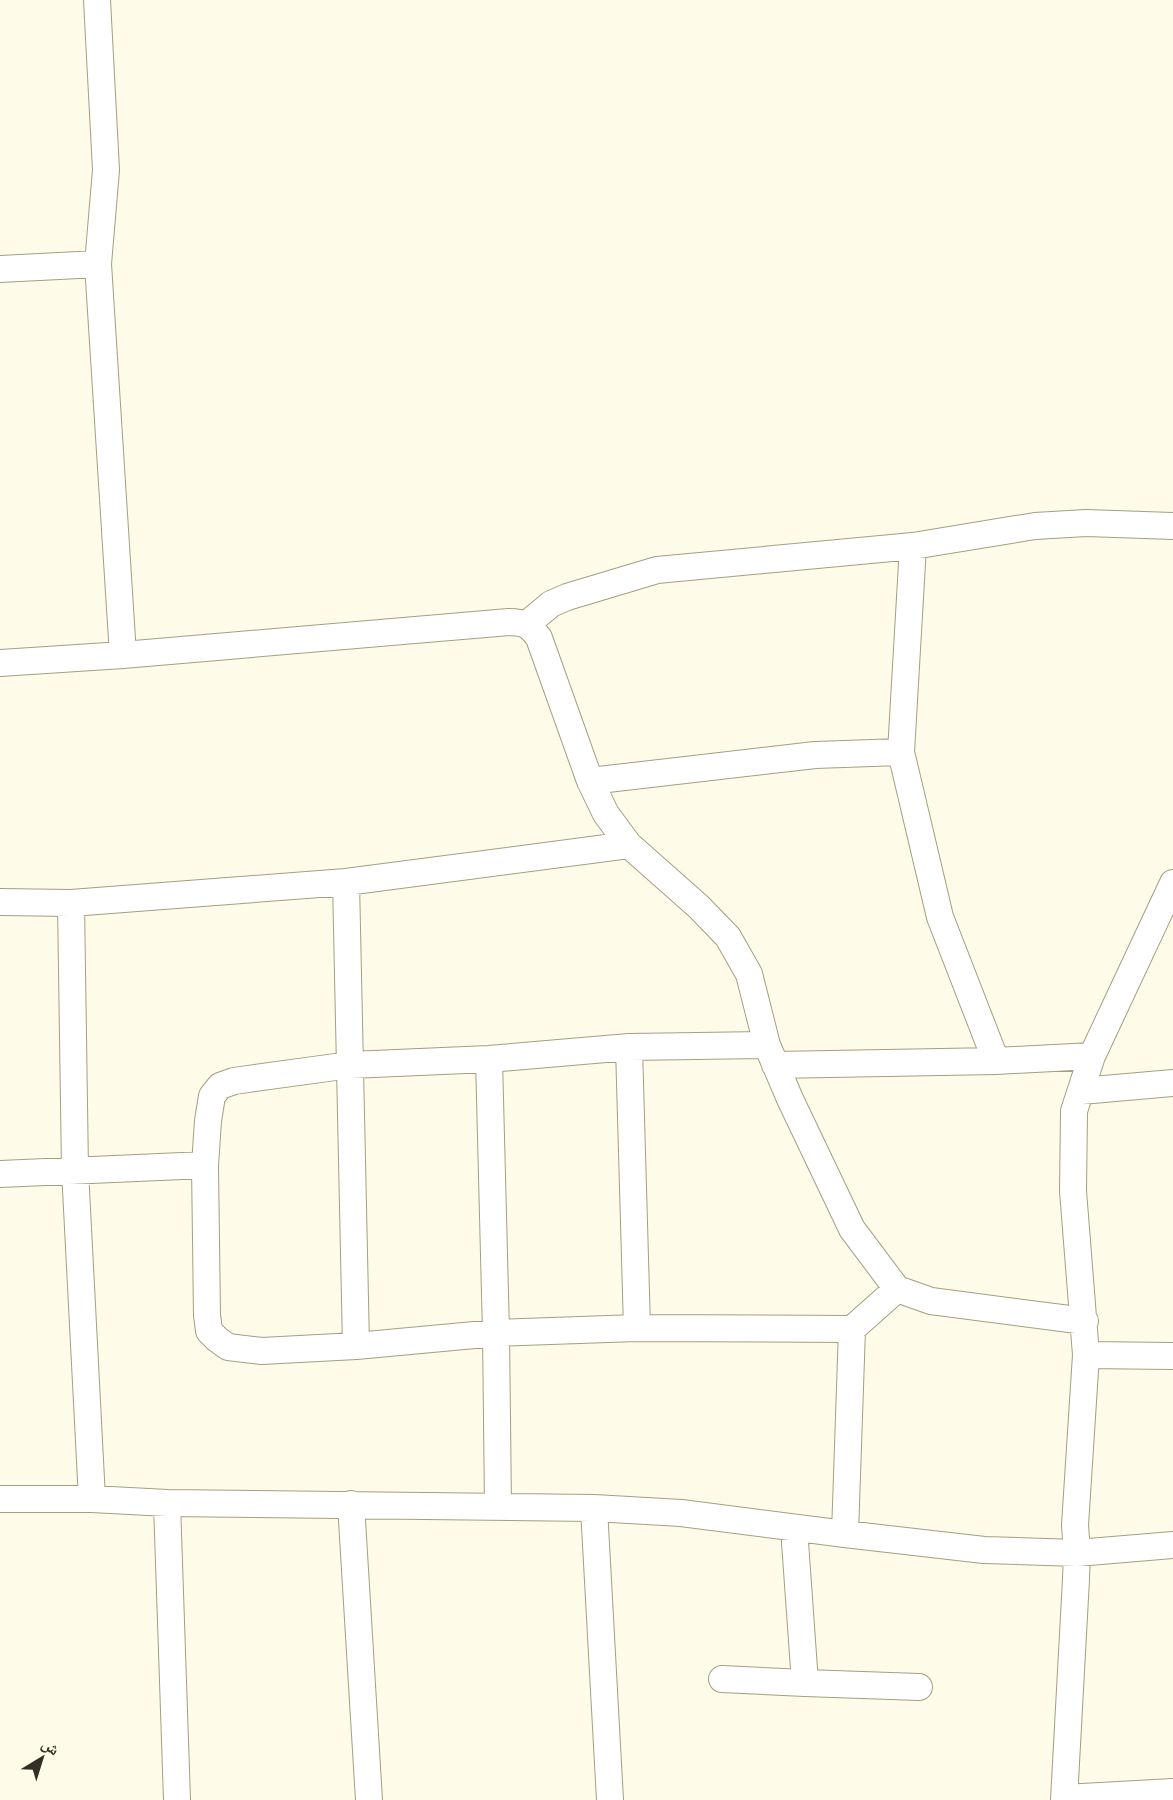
<svg xmlns="http://www.w3.org/2000/svg" width="1173" height="1800" font-family="Montserrat,'Noto Naskh Arabic',sans-serif">
<rect width="100%" height="100%" fill="#fffbe9"/>
<g fill="none" stroke-linecap="round" stroke-linejoin="round">
<defs>
<path id="street" d="M97 0 106 170 98 264 123 655
M0 269 98 264
M913 546 901 752 940 917 996 1061
M527 624 551 604 567 597 657 570 913 546 1035 526 1086 523 1173 526
M0 663 123 655 509 622C524 622 530 625 539 638L590 781 606 814 629 845 699 907 728 937 749 974 767 1045 790 1099 852 1229 897 1289 931 1301 1085 1321
M590 781 815 755 901 752
M346 882 356 1346
M0 902 71 903 346 882 629 845
M71 903 75 1170 92 1499
M767 1045 629 1047 489 1059 350 1065 234 1081 220 1086 212 1096 208 1121 205 1165 207 1315 209 1331 217 1339 228 1347 262 1351 356 1346 496 1333 637 1328 852 1329
M629 1047 637 1328
M489 1059 496 1333 498 1506
M775 1065 996 1061 1092 1056
M1081 1091 1173 1083
M0 1174 205 1165
M1086 1355 1173 1356
M0 1499H92L167 1503 594 1508 681 1513 845 1534 984 1550 1077 1553 1173 1545
M167 1503 177 1800
M351 1504 369 1800
M594 1508 610 1800
M794 1528 805 1683 919 1687
M845 1534 852 1329 897 1289
M722 1679 805 1683
M1064 1798 1173 1792
M1064 1800 1076 1579 1077 1553 1075 1525 1086 1355 1073 1191 1074 1111 1092 1056 1173 883"/>
</defs>
<!-- street casing -->
<use href="#street" stroke="#a49e83" stroke-width="28"/>
<!-- street -->
<use href="#street" stroke="#fff" stroke-width="26"/>
</g>
<!-- north arrow -->
<g transform="translate(42 1758) rotate(38)" stroke="#fffbe9" stroke-width="4.5" paint-order="stroke">
<path d="M0-4.5L10 22L0 15L-10 22Z" fill="#322f24"/>
<text y="-9" font-size="16" font-weight="bold" text-anchor="middle" fill="#322f24">ش</text>
</g>
</svg>
